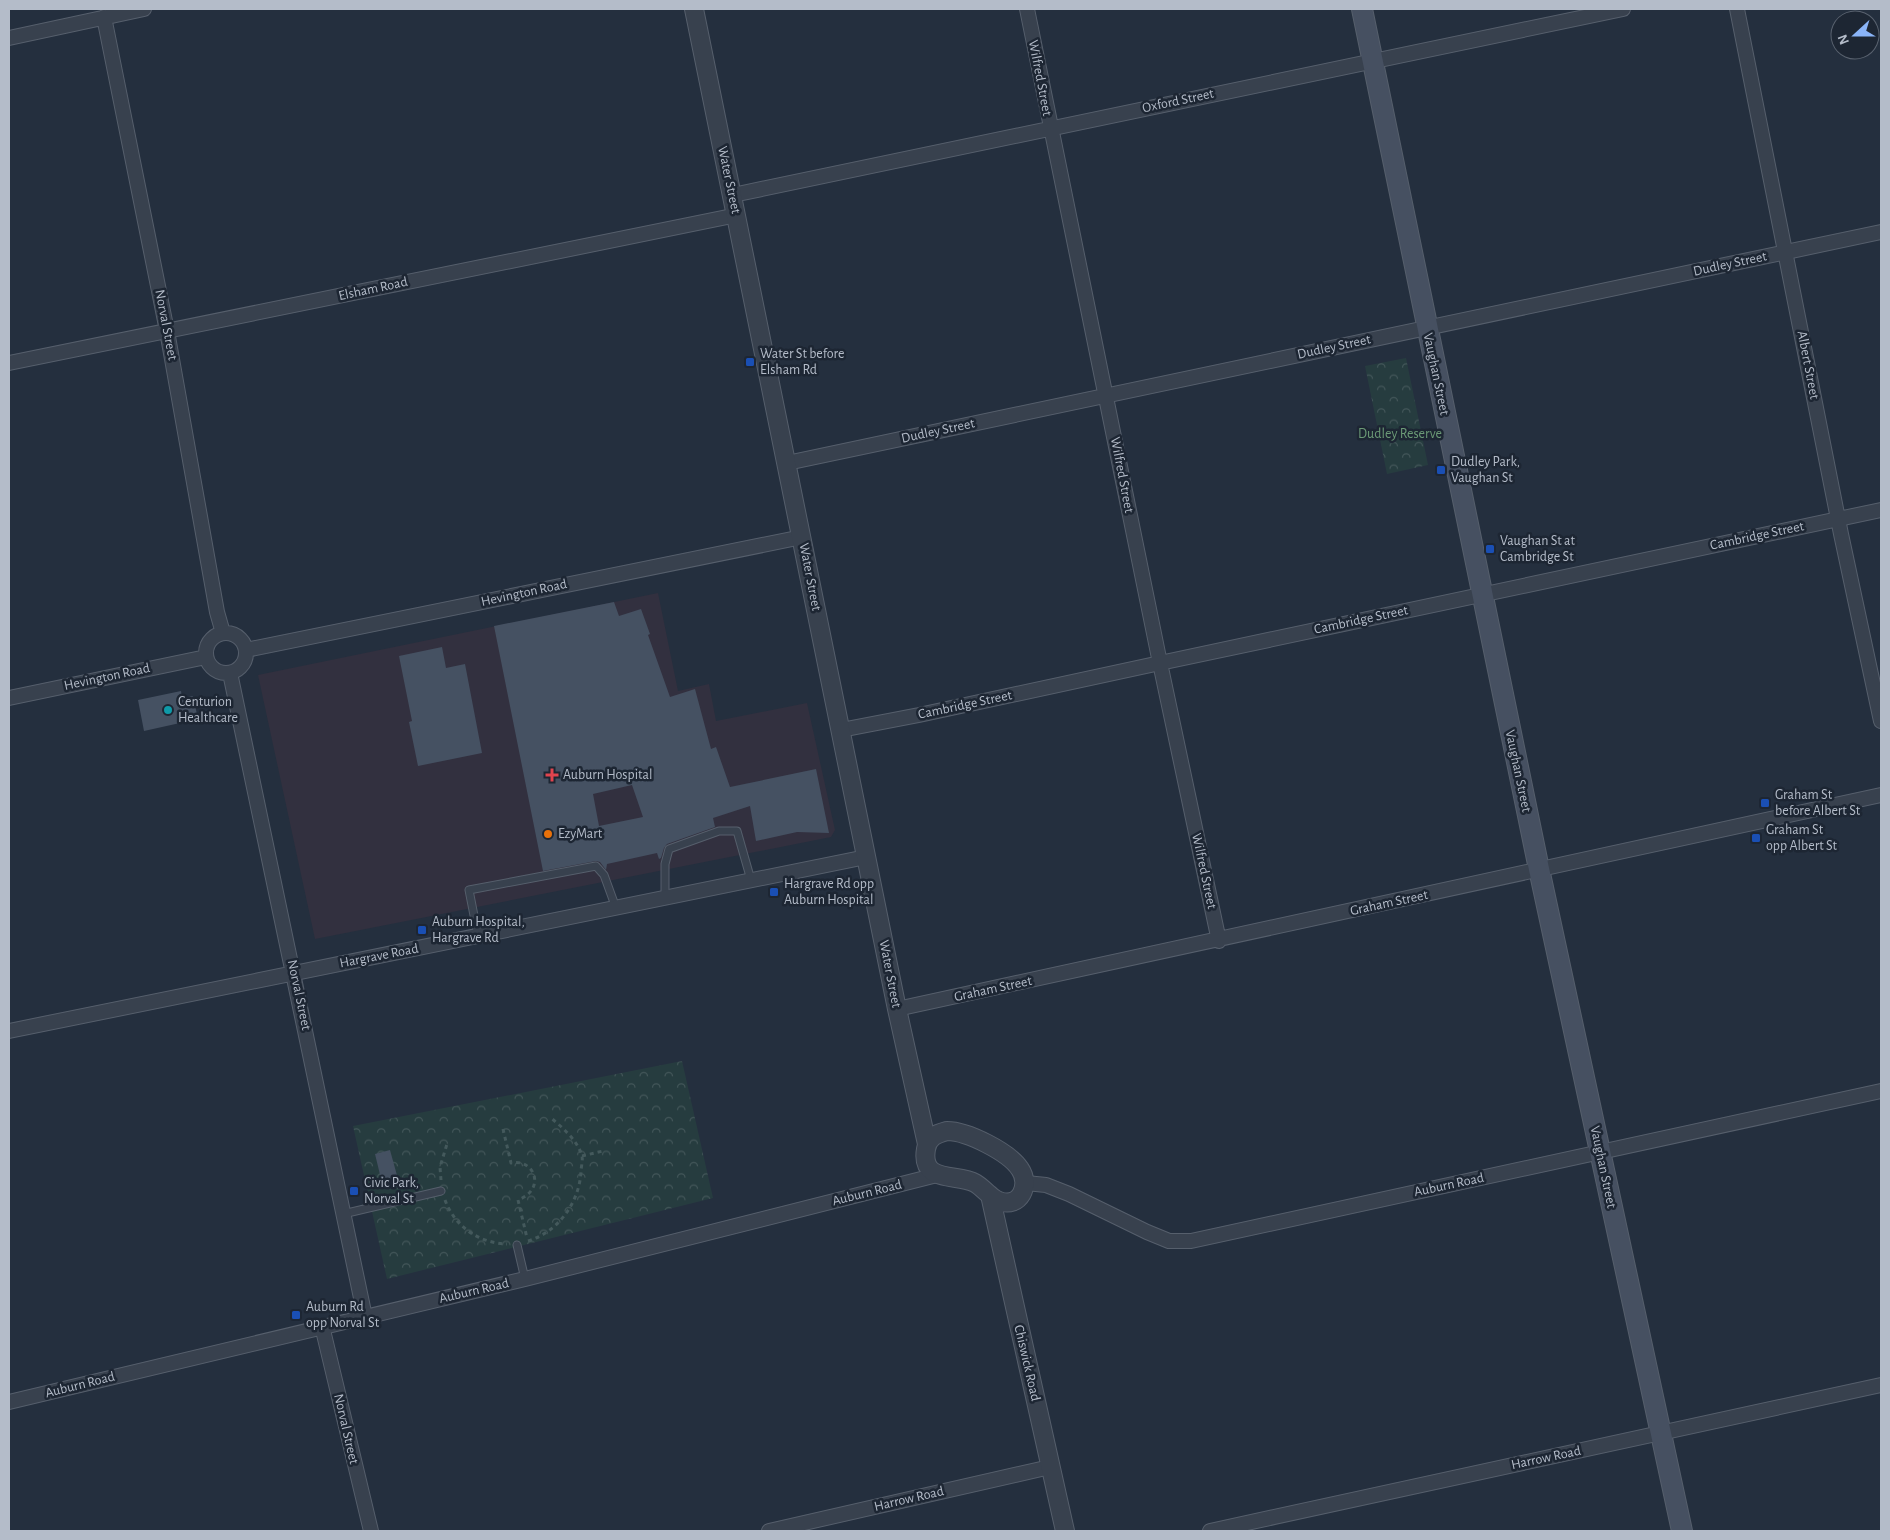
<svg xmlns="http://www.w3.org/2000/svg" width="1890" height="1540" font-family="'Alegreya Sans',sans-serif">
<defs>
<pattern id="park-crowns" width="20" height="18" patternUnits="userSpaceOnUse" patternTransform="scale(1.25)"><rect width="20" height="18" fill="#263c3f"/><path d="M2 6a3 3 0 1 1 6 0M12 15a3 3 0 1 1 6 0" fill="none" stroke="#435659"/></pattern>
</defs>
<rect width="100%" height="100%" fill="#242f3e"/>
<!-- medical -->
<path fill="#32303f" d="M658 593 678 691 709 684 716 721 807 703 835 830 831 837 315 939 258 675Z"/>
<!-- park -->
<path fill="url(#park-crowns)" d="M1406 358 1428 465 1387 474 1365 366Z
M682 1061 713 1198 387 1279 353 1126Z"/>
<!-- building -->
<path fill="#455162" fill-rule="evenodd" d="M614 602 619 616 641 609 650 634 648 635 670 697 695 689 711 749 716 747 730 787 816 769 829 833 797 832 756 841 750 806 713 818 715 827 667 844 664 848 661 858 659 859 657 853 607 864 606 870 600 862 596 861 543 871 494 626ZM632 785 643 817 599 826 593 794Z
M442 647 446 668 465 664 482 753 418 766 409 722 412 721 399 656Z
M181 691 182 698 193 696 198 719 144 731 138 700Z
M390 1150 398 1179 382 1183 375 1154Z"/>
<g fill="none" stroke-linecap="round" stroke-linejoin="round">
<defs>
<path id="service" d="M665 898V864L669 849 719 831H737L751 880
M478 936 469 890 596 866 604 875 616 908
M343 1214 441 1191
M517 1245 525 1279"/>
<path id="minor" d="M1027 9 1160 663 1219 941
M1737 9 1841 534 1881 721
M104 17 167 331 217 612 223 633
M9 38 144 9
M733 195 1623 9
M9 363 737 215
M787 463 1881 232
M206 653a20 20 0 1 1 40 0a20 20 0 1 1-40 0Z
M246 650 802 537
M230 673 365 1317
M9 698 206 657
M841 730 919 715 1160 663 1881 510
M897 1009 1881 795
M9 1031 866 857
M1026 1183 1046 1185 1069 1194 1147 1232 1169 1241H1191L1881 1091
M322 1326 371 1531
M9 1402 525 1279 937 1175
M769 1531 1050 1467
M1210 1531 1881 1385"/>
<path id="tertiary" d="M694 9 897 1009 927 1144
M947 1131C967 1131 1009 1152 1020 1169 1031 1185 1020 1209 999 1201 990 1198 984 1188 975 1183 957 1173 920 1184 926 1149 928 1137 936 1134 947 1131Z
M990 1195 1065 1531"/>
<path id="secondary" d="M1362 9 1539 869 1682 1531"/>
</defs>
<!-- service casing -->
<use href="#service" stroke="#565f6c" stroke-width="9"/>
<!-- minor casing -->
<use href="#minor" stroke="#565f6c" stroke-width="16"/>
<!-- tertiary casing -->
<use href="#tertiary" stroke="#565f6c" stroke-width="20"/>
<!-- secondary casing -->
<use href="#secondary" stroke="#565f6c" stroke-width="22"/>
<!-- path -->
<path stroke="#44595c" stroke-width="3" stroke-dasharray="4 4" stroke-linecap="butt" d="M503 1129 511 1163C534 1158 547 1189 518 1200L527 1238
M582 1156 603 1151
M441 1180 440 1167 447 1144
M445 1200C455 1227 479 1243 507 1244
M528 1241C558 1232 579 1203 581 1172 581 1167 583 1161 582 1156 578 1141 562 1127 551 1118"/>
<!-- service -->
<use href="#service" stroke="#38414e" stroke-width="7"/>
<!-- minor -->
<use href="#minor" stroke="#38414e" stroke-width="14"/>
<!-- tertiary -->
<use href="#tertiary" stroke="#38414e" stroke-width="18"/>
<!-- secondary -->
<use href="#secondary" stroke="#465061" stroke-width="20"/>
</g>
<!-- markers -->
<g fill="#1a4fb4" stroke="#1d2633" stroke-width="2">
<rect x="745" y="357" width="10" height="10" rx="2.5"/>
<rect x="1436" y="465" width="10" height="10" rx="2.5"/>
<rect x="1485" y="544" width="10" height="10" rx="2.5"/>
<rect x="1760" y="798" width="10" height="10" rx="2.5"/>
<rect x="1751" y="833" width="10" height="10" rx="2.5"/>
<rect x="769" y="887" width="10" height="10" rx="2.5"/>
<rect x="417" y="925" width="10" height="10" rx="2.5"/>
<rect x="349" y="1186" width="10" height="10" rx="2.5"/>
<rect x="291" y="1310" width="10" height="10" rx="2.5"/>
</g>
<circle fill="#0f9aa8" stroke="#1d2633" stroke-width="2" cx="168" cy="710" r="5"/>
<path fill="#e0444e" stroke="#1d2633" stroke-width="2" d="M549.5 767.5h5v5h5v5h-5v5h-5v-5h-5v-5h5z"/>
<circle fill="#e8710a" stroke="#1d2633" stroke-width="2" cx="548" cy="834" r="5"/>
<g text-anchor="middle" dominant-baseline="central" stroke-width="5" stroke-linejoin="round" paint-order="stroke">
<!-- street labels -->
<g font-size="14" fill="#b4bcc9" stroke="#1d2633">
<text transform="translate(1040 78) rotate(79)">Wilfred Street</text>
<text transform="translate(1178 101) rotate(-12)">Oxford Street</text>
<text transform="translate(729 180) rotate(78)">Water Street</text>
<text transform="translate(1730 264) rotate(-12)">Dudley Street</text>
<text transform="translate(373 289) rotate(-12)">Elsham Road</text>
<text transform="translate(166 325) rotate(79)">Norval Street</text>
<text transform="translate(1334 347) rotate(-12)">Dudley Street</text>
<text transform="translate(1808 365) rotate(79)">Albert Street</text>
<text transform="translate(1436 374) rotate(78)">Vaughan Street</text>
<text transform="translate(938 431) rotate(-12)">Dudley Street</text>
<text transform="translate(1122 475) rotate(79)">Wilfred Street</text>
<text transform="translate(1757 536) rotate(-12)">Cambridge Street</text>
<text transform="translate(810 577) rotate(79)">Water Street</text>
<text transform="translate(524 593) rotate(-12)">Hevington Road</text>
<text transform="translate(1361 620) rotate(-12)">Cambridge Street</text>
<text transform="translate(107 677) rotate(-12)">Hevington Road</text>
<text transform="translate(965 705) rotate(-12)">Cambridge Street</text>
<text transform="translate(1518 771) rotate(78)">Vaughan Street</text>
<text transform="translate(1204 871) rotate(78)">Wilfred Street</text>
<text transform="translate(1389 903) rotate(-12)">Graham Street</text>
<text transform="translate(379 956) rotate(-11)">Hargrave Road</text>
<text transform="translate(890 974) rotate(79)">Water Street</text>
<text transform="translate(993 989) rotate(-12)">Graham Street</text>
<text transform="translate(299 995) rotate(78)">Norval Street</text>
<text transform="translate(1603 1167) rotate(78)">Vaughan Street</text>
<text transform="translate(1449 1185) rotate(-12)">Auburn Road</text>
<text transform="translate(867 1193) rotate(-14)">Auburn Road</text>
<text transform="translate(474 1291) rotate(-13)">Auburn Road</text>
<text transform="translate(1027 1363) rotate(77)">Chiswick Road</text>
<text transform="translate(80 1385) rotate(-14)">Auburn Road</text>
<text transform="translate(346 1429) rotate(77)">Norval Street</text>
<text transform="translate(1546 1458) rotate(-12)">Harrow Road</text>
<text transform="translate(909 1499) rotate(-13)">Harrow Road</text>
</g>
<!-- poi labels -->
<g font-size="14" fill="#b4bcc9" stroke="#1d2633" text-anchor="start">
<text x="760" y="354">Water St before<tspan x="760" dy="16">Elsham Rd</tspan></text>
<text x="1451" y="462">Dudley Park,<tspan x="1451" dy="16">Vaughan St</tspan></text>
<text x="1500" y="541">Vaughan St at<tspan x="1500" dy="16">Cambridge St</tspan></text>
<text x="178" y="702">Centurion<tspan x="178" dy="16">Healthcare</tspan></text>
<text x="563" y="775">Auburn Hospital</text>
<text x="1775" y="795">Graham St<tspan x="1775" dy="16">before Albert St</tspan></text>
<text x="1766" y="830">Graham St<tspan x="1766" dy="16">opp Albert St</tspan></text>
<text x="558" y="834">EzyMart</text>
<text x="784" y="884">Hargrave Rd opp<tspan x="784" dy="16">Auburn Hospital</tspan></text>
<text x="432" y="922">Auburn Hospital,<tspan x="432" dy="16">Hargrave Rd</tspan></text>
<text x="364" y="1183">Civic Park,<tspan x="364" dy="16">Norval St</tspan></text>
<text x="306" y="1307">Auburn Rd<tspan x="306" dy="16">opp Norval St</tspan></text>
</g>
<!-- park labels -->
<g font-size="14" fill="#6b9a76" stroke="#1d2633">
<text x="1400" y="434">Dudley Reserve</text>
</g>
</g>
<!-- border -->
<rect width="1890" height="1540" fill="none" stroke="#b4bcc9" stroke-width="20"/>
<!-- north arrow -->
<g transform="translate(1855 35) rotate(249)"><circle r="24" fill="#1d2633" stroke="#59626f"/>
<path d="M0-4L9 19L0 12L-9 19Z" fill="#8ab4f8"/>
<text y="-8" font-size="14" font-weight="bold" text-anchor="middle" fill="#b4bcc9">N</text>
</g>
</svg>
